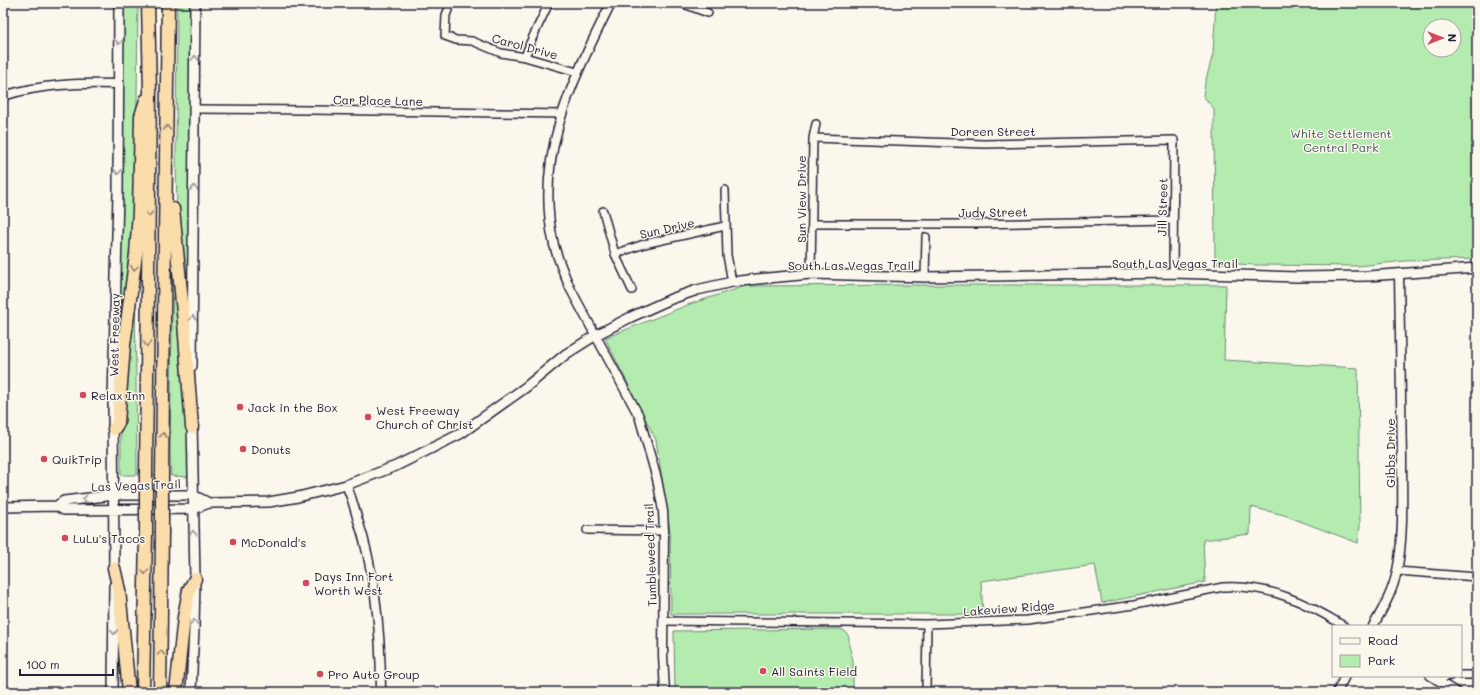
<svg xmlns="http://www.w3.org/2000/svg" width="1480" height="695" font-family="Mali,sans-serif">
<rect width="100%" height="100%" fill="#fbf7ec"/>
<filter id="ink" filterUnits="userSpaceOnUse"><feTurbulence type="fractalNoise" baseFrequency=".025" numOctaves="2"/><feDisplacementMap in="SourceGraphic" scale="8" xChannelSelector="R" yChannelSelector="G"/><feConvolveMatrix kernelMatrix="1 2 1 2 8 2 1 2 1" color-interpolation-filters="sRGB"/></filter>
<g filter="url(#ink)">
<!-- green -->
<path fill="#b4ecb0" stroke="#6b8776" fill-rule="evenodd" d="M123 3H138L136 191 134 247 120 345Z
M177 3H192L189 333 177 217 176 157Z
M1216 3H1477V259L1405 261 1358 266 1257 265 1215 263 1214 109 1203 96 1205 83 1213 54ZM1430 26H1454V50H1430Z
M173 263 187 417 189 477 171 476 170 453Z
M920 285H1226L1224 360 1358 368 1360 526 1358 543 1284 515 1251 507 1250 534 1203 540 1205 582 1102 603 1095 565 981 581 983 614H671L670 531 656 440 605 338 690 304 746 286Z
M135 286 137 475H121V417Z
M840 629 845 631 849 637V646L853 660V692H675L674 631Z"/>
<g fill="none" stroke-linecap="round" stroke-linejoin="round">
<defs>
<path id="minor" d="M451 3 446 15 445 36 456 40 472 41 501 53 525 57 577 72
M681 3 708 13
M525 57 530 43 549 3
M195 109 312 110 561 114
M813 138 984 144 1174 140 1173 273
M725 190 727 255 732 282
M603 211 615 254 632 290
M812 224H980L1173 220
M615 254 644 244 725 226
M811 274 813 138 816 124
M925 277 926 237
M587 530 664 531
M1397 571 1477 577
M664 621 927 624 1028 620 1134 605 1223 587C1268 584 1307 603 1344 626
M1461 675H1477
M1430 676 1457 692
M1436 680 1450 676
M926 692 927 624"/>
<path id="tertiary" d="M611 3C573 80 533 156 554 245 558 260 564 274 570 288L639 416 657 479 663 511 664 531 663 655 665 692
M3 96C41 84 79 83 119 84
M346 485C351 495 354 506 357 517 376 573 381 633 381 692
M1373 626C1383 609 1393 591 1397 571 1404 537 1402 494 1402 459 1401 397 1400 336 1399 274
M1337 692 1345 676"/>
<path id="secondary" d="M192 366 195 3
M57 506 64 501 114 495H193L209 503
M3 507 57 506 64 510 193 509 209 503 269 502 298 497 346 485 396 466 460 434 526 387 566 354 596 335 631 317 671 299 697 290 732 282 757 279 811 274 925 277 1173 273 1298 277 1368 276 1477 268
M114 574 113 400 118 193 119 3
M113 692 114 586
M191 692 194 629 195 579 192 420"/>
<path id="motorway" d="M173 209 184 323 192 427
M114 429 118 423 124 345 136 254 139 211 141 116 146 100
M146 474 150 91 148 3
M162 474 168 3
M114 568 119 590 129 692
M143 692 146 533
M160 692 162 533
M176 692 184 617 189 590 195 579"/>
</defs>
<!-- minor casing -->
<use href="#minor" stroke="#22223b" stroke-width="10"/>
<!-- tertiary casing -->
<use href="#tertiary" stroke="#22223b" stroke-width="11"/>
<!-- secondary casing -->
<use href="#secondary" stroke="#22223b" stroke-width="12"/>
<!-- motorway casing -->
<use href="#motorway" stroke="#22223b" stroke-width="15"/>
<!-- minor -->
<use href="#minor" stroke="#fbf7ec" stroke-width="7"/>
<!-- tertiary -->
<use href="#tertiary" stroke="#fbf7ec" stroke-width="8"/>
<!-- secondary -->
<use href="#secondary" stroke="#fbf7ec" stroke-width="9"/>
<!-- motorway -->
<use href="#motorway" stroke="#faddab" stroke-width="12"/>
<defs>
<path id="motorway-bridge" d="M146 533V474
M162 533V474"/>
</defs>
<!-- motorway-bridge casing -->
<use href="#motorway-bridge" stroke="#22223b" stroke-width="15" stroke-linecap="butt"/>
<!-- motorway-bridge -->
<use href="#motorway-bridge" stroke="#faddab" stroke-width="12"/>
</g>
<!-- one-way arrows -->
<defs><path id="oneway-chevron" d="M-2-3.5L2.5 0L-2 3.5" fill="none" stroke-width="1.6" stroke-linecap="round" stroke-linejoin="round"/></defs>
<g stroke="#99979c">
<use href="#oneway-chevron" transform="translate(119 42) rotate(90)"/>
<use href="#oneway-chevron" transform="translate(195 58) rotate(-90)"/>
<use href="#oneway-chevron" transform="translate(118 172) rotate(91)"/>
<use href="#oneway-chevron" transform="translate(194 188) rotate(-89)"/>
<use href="#oneway-chevron" transform="translate(193 318) rotate(-89)"/>
<use href="#oneway-chevron" transform="translate(85 499) rotate(174)"/>
<use href="#oneway-chevron" transform="translate(193 533) rotate(-92)"/>
<use href="#oneway-chevron" transform="translate(194 622) rotate(-89)"/>
<use href="#oneway-chevron" transform="translate(114 632) rotate(90)"/>
</g>
<g stroke="#8e8073">
<use href="#oneway-chevron" transform="translate(167 128) rotate(-90)"/>
<use href="#oneway-chevron" transform="translate(149 214) rotate(90)"/>
<use href="#oneway-chevron" transform="translate(134 268) rotate(97)"/>
<use href="#oneway-chevron" transform="translate(147 344) rotate(90)"/>
<use href="#oneway-chevron" transform="translate(163 435) rotate(-89)"/>
<use href="#oneway-chevron" transform="translate(145 572) rotate(91)"/>
<use href="#oneway-chevron" transform="translate(161 653) rotate(-90)"/>
</g>
</g>
<!-- markers -->
<g fill="#d1495b" stroke="#fbf7ec" stroke-width="1.5">
<circle cx="83" cy="395" r="4"/>
<circle cx="240" cy="407" r="4"/>
<circle cx="368" cy="417" r="4"/>
<circle cx="243" cy="449" r="4"/>
<circle cx="44" cy="459" r="4"/>
<circle cx="65" cy="538" r="4"/>
<circle cx="233" cy="542" r="4"/>
<circle cx="306" cy="583" r="4"/>
<circle cx="763" cy="671" r="4"/>
<circle cx="320" cy="674" r="4"/>
</g>
<g text-anchor="middle" dominant-baseline="central" stroke-width="3" stroke-linejoin="round" paint-order="stroke">
<!-- street labels -->
<g font-size="12" fill="#22223b" stroke="#fbf7ec">
<text transform="translate(525 46) rotate(15)">Carol Drive</text>
<text transform="translate(378 100) rotate(1)">Car Place Lane</text>
<text x="993" y="131">Doreen Street</text>
<text transform="translate(801 199) rotate(-90)">Sun View Drive</text>
<text transform="translate(1162 207) rotate(-89)">Jill Street</text>
<text transform="translate(993 212) rotate(-1)">Judy Street</text>
<text transform="translate(667 228) rotate(-13)">Sun Drive</text>
<text x="1175" y="263">South Las Vegas Trail</text>
<text x="851" y="265">South Las Vegas Trail</text>
<text transform="translate(114 335) rotate(-89)">West Freeway</text>
<text transform="translate(1390 453) rotate(-90)">Gibbs Drive</text>
<text transform="translate(136 485) rotate(-2)">Las Vegas Trail</text>
<text transform="translate(650 555) rotate(-92)">Tumbleweed Trail</text>
<text transform="translate(1009 608) rotate(-4)">Lakeview Ridge</text>
</g>
<!-- park labels -->
<g font-size="12" fill="#465458" stroke="#fbf7ec">
<text x="1341" y="133">White Settlement<tspan x="1341" dy="14">Central Park</tspan></text>
</g>
<!-- poi labels -->
<g font-size="12" fill="#22223b" stroke="#fbf7ec" text-anchor="start">
<text x="91" y="395">Relax Inn</text>
<text x="248" y="407">Jack in the Box</text>
<text x="376" y="410">West Freeway<tspan x="376" dy="14">Church of Christ</tspan></text>
<text x="251" y="449">Donuts</text>
<text x="52" y="459">QuikTrip</text>
<text x="73" y="538">LuLu's Tacos</text>
<text x="241" y="542">McDonald's</text>
<text x="314" y="576">Days Inn Fort<tspan x="314" dy="14">Worth West</tspan></text>
<text x="771" y="671">All Saints Field</text>
<text x="328" y="674">Pro Auto Group</text>
</g>
</g>
<!-- margin -->
<rect width="1480" height="695" fill="none" stroke="#fbf7ec" stroke-width="16"/>
<rect x="8" y="8" width="1464" height="679" fill="none" stroke="#22223b" stroke-width="1.5" filter="url(#ink)"/>
<!-- legend -->
<rect x="1332" y="625" width="130" height="52" fill="#fbf7ec" stroke="#a4a2a5"/>
<rect x="1340" y="638" width="20" height="6" fill="#fbf7ec" stroke="#a4a2a5"/>
<text x="1368" y="645" font-size="12" fill="#22223b">Road</text>
<rect x="1340" y="655" width="20" height="12" fill="#b4ecb0" stroke="#a4a2a5"/>
<text x="1368" y="665" font-size="12" fill="#22223b">Park</text>
<!-- north arrow -->
<g transform="translate(1442 38) rotate(90)"><circle r="19" fill="#fbf7ec" stroke="#a4a2a5"/>
<path d="M0-3L7 15L0 10L-7 15Z" fill="#d1495b"/>
<text y="-6" font-size="11" font-weight="bold" text-anchor="middle" fill="#22223b">N</text>
</g>
<!-- scale -->
<path d="M20 669v6h93v-6" fill="none" stroke="#22223b" stroke-width="2"/>
<text x="26" y="669" font-size="12" fill="#22223b" stroke="#fbf7ec" stroke-width="3" paint-order="stroke">100 m</text>
</svg>
